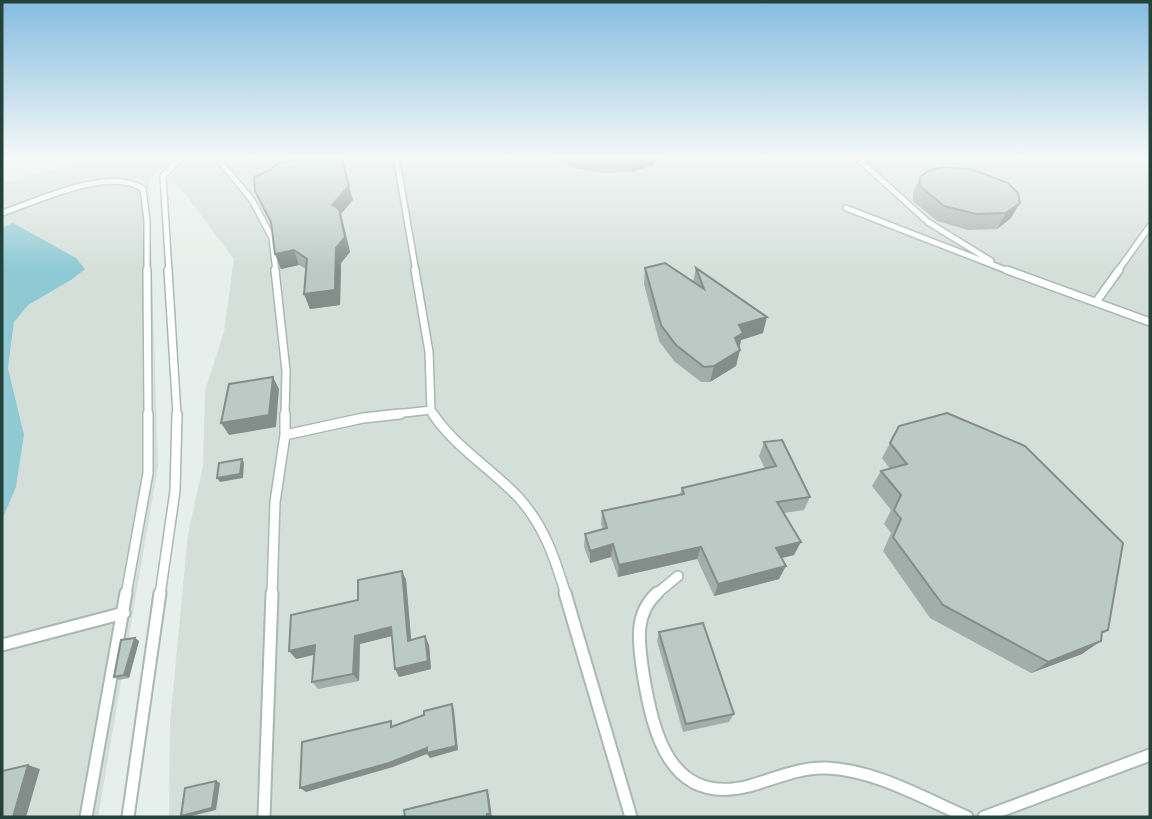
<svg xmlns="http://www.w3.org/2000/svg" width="1152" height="819" font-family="'Sofia Sans Condensed',sans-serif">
<rect width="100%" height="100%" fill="#e6efeb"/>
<!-- built -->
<path fill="#d4dfda" d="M98 156H178L158 171 149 181 158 466 98 817H2V520L16 487 24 435 8 368 14 322 28 305 71 280 2 228V184Z
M189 156H1150V817H169L170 723 188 534 203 466 205 391 224 332 234 259 185 194 171 180 172 173Z"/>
<!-- water -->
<path fill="#8ec9d4" d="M13 223 76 258 85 269 71 280 28 305 14 322 8 368 24 435 16 487 2 520V228Z"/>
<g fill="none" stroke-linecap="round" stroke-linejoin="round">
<defs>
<path id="lane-far3" d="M224 156 222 164 252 200 272 238 276 272
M396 156 416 272
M855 156 928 222 991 261
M846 208 1011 272
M2 213C38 201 109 166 143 189L147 220V272
M169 272 163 176 182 156
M1117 272 1150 226"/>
<path id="lane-far2" d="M147 270 148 415
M168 270 177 415
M275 270 286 371 285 415
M415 270 429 352 431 410
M1007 270 1150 322
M1096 302 1119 270
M386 415 431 410 434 415"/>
<path id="lane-far1" d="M433 414C455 447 492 469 519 498 545 527 555 559 566 595
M285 435 363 418 400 414
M126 595 148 473V414
M160 595 175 491 177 414
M272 595 275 502 285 435V414
M655 595 678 576"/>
<path id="lane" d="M565 593 631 817
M657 593C633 615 639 644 643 673 653 734 670 806 749 786 774 779 800 767 826 768 876 770 923 798 967 817
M2 645 124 613
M86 817 126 593
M128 817 160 593
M264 817 272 593
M984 817 1150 755"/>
</defs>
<!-- lane-far3 casing -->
<use href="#lane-far3" stroke="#a8b8b2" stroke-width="8"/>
<!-- lane-far2 casing -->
<use href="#lane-far2" stroke="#a8b8b2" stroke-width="10"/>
<!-- lane-far1 casing -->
<use href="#lane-far1" stroke="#a8b8b2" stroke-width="12"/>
<!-- lane casing -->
<use href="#lane" stroke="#a8b8b2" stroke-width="15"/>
<!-- lane-far3 -->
<use href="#lane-far3" stroke="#fff" stroke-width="5"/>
<!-- lane-far2 -->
<use href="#lane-far2" stroke="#fff" stroke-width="7"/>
<!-- lane-far1 -->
<use href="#lane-far1" stroke="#fff" stroke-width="9"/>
<!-- lane -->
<use href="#lane" stroke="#fff" stroke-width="11"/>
</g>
<!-- wall -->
<path fill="#a1aea9" d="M553 156H659L653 165 632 172 603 173 575 168Z
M971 169 1011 218 997 229 968 230 937 221 913 201V192L920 177Z
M255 191 353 200 341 214 350 252 341 263 340 305 310 309 304 294 306 269 299 265 281 269 275 254 272 226 261 205Z
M645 268 693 282 696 268 763 333 741 340 736 366 710 382H701L674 361 659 341 644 284Z
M899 426 1108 630 1102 634 1082 654 1031 673 930 618 883 551 891 533 884 524 891 510 872 486 881 471 890 469 882 458Z
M764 442 810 497 804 510 784 513 794 555 781 558 779 579 714 596 697 559 618 577 611 557 590 563 584 547 585 534 603 529 601 524 602 511 680 494 682 488 765 469 759 456Z
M402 571 406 580 411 640 425 636 429 645 431 669 399 677 392 636 360 644 359 681 318 689 312 682 314 655 296 659 358 600Z
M659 632 734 714 729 722 683 732 657 641Z
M135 638 139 641 129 678 119 680 114 677Z"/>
<!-- shaded-wall -->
<path fill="#838d89" d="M636 156H659L653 165 632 172 633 157Z
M342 160 353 200 341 214 350 252 341 263 340 305 310 309 304 294 332 205Z
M1020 203 1011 218 997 229 1006 213Z
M294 250 299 265 281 269 275 254Z
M767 317 763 333 741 340 739 349 735 338 739 325Z
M740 350 736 366 710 382 714 366Z
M273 377 279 389 276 427 229 435 221 423Z
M242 459 244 463 243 478 220 482 217 478Z
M801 542 794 555 770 561 776 548Z
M613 544 611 557 590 563V551Z
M701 547 697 559 618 577 619 565Z
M786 566 779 579 714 596 718 584Z
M402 571 406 580 412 649 408 641Z
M391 627 396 635 360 644 359 681 353 674 355 636Z
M425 636 429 645 431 669 399 677 395 669Z
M135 638 139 641 129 678 124 675Z
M1101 641 1082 654 1031 673 1048 662Z
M315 645 321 653 296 659 289 651Z
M452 704 454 710 458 750 430 758 427 754 393 767 306 792 300 788Z
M28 765 40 769 26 817H13Z
M216 781 220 783 216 810 187 817 181 816Z
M487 790 489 796 492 817H487Z"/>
<!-- building -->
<path fill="#bbcac4" stroke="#838d89" stroke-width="2" d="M593 156H636L604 159Z
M312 157 342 160 349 186 332 205 339 209 345 237 336 248 335 290 304 294 307 259 294 250 275 254 271 222 255 191 254 177 270 170 278 163Z
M942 167 971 169 1008 183 1018 193 1020 203 1006 213 976 214 944 206 920 186V177L928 171Z
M665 263 704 289 696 268 767 317 739 325 743 333 735 338 740 350 714 366 704 367 676 345 661 325 645 268Z
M273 377 269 415 221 423 229 384Z
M947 413 1025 446 1123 543 1108 630 1102 632 1101 641 1048 662 943 605 893 537 901 519 894 510 901 495 881 471 907 464 890 443 899 426Z
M782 440 810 497 777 502 801 542 776 548 786 566 718 584 701 547 619 565 613 544 590 551 585 534 607 528 602 511 684 494 682 488 776 466 764 442Z
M242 459 240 474 217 478 219 463Z
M402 571 408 641 425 636 428 661 395 669 391 627 355 636 353 674 312 682 315 645 289 651 291 615 358 600V580Z
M703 623 734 714 686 724 659 632Z
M135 638 124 675 114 677 121 640Z
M452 704 456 746 427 753V748L389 763 300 788 302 742 391 721V727L424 715V711Z
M28 765 13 817H2V771Z
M216 781 212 808 181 816 185 788Z
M487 790 490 814H487V817H405L404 810Z"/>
<!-- sky -->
<linearGradient id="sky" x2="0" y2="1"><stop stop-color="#84bce0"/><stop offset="0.58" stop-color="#f4f8f6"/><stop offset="1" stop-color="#f4f8f6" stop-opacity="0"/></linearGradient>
<rect width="1152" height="271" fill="url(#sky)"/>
<!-- border -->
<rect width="1152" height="819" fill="none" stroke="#24423a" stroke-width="7"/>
</svg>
